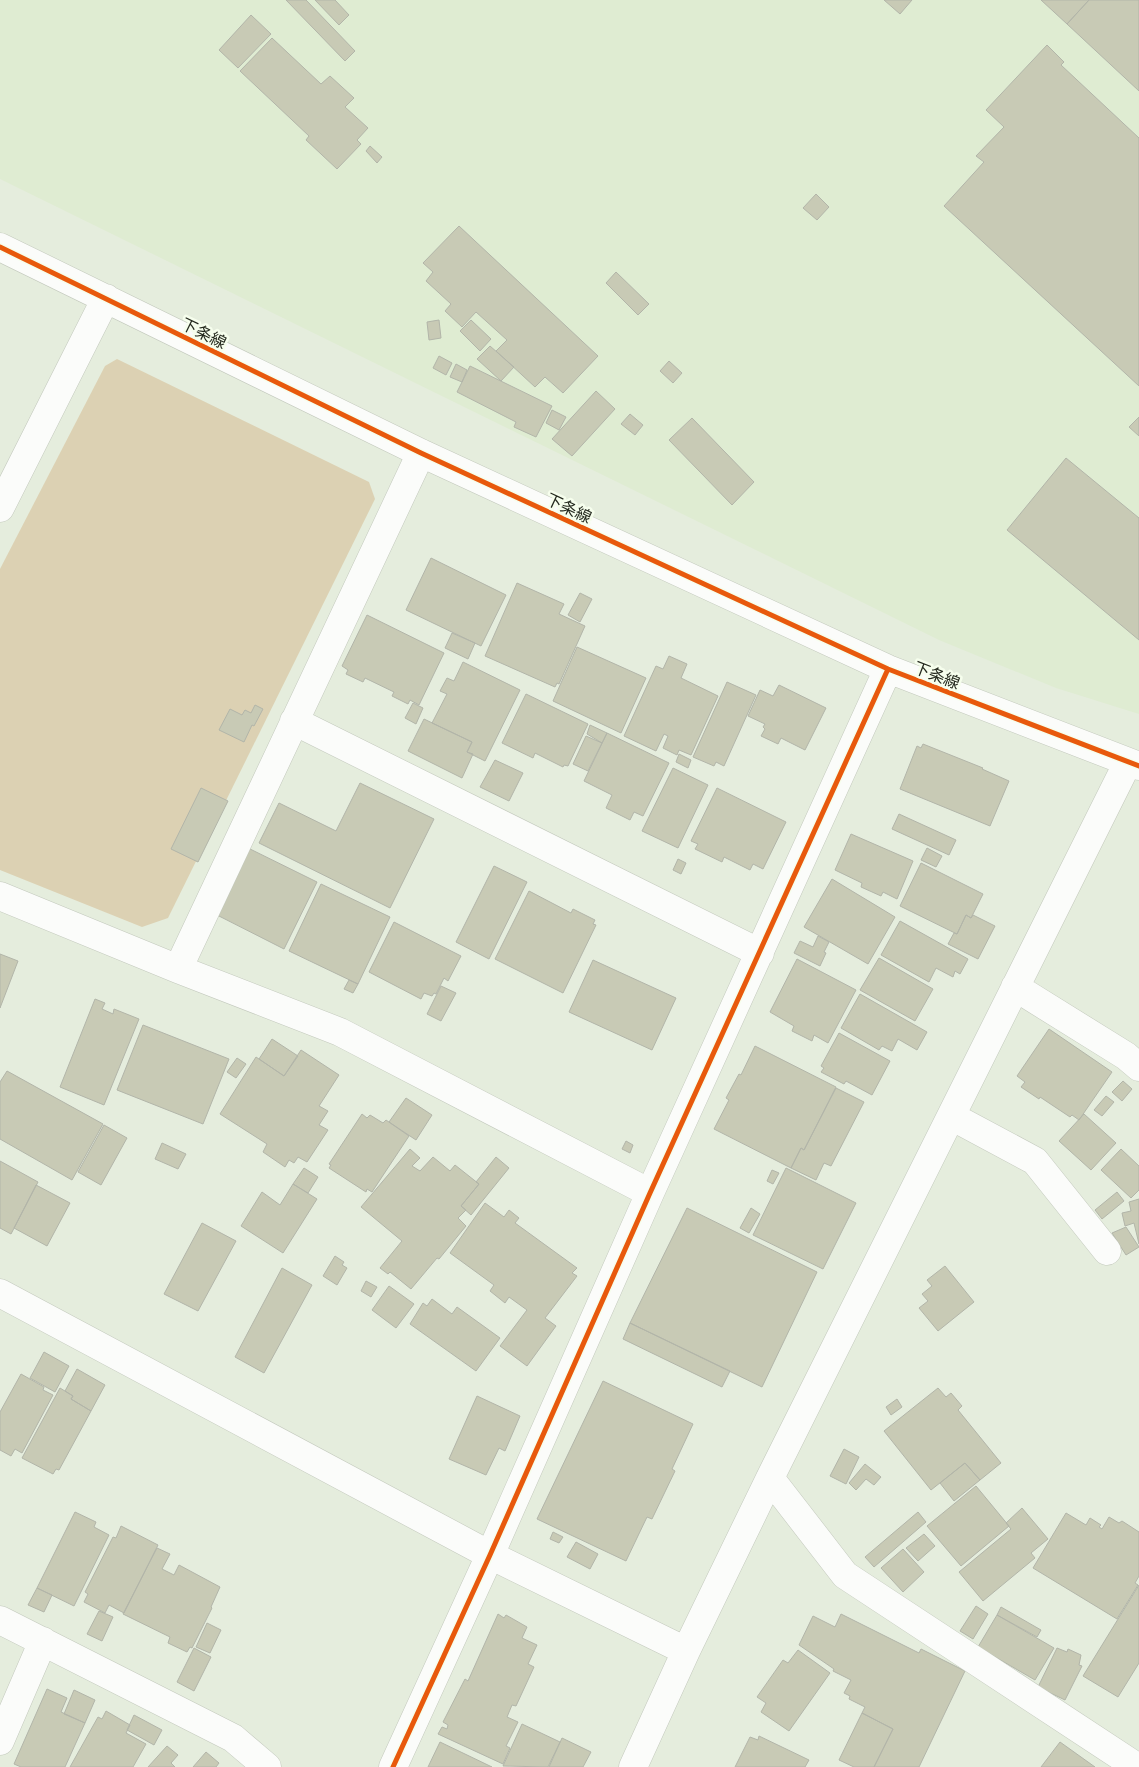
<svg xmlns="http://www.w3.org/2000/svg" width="1139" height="1767" font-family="Quicksand,'Noto Sans JP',sans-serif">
<rect width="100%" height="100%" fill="#e5eddd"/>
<!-- built -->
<path fill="#dfecd2" d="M0 0H1139V714L1056 688 939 640 0 179Z"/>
<!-- green -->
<path fill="#dcd1b3" d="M117 359 369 482 375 499 168 918 142 927 0 870V569L105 366Z"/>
<!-- building -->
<path fill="#c8cab5" stroke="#b2b5a9" d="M286 0H306L355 51 345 61Z
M315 0H335L349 15 339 25Z
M884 0H912L900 14Z
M1041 0H1089L1067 24Z
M1089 0H1139V91L1067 24Z
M251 15 271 34 238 68 219 50Z
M272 38 321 84 330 76 354 98 345 107 368 128 357 140 361 144 337 169 306 140 309 136 240 71Z
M1047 45 1064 62 1061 65 1139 138V386L944 206 984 162 976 156 1004 127 986 110Z
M370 146 382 157 377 163 366 151Z
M816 194 829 207 817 220 803 208Z
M459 226 598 356 563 393 545 377 535 387 496 351 507 340 476 312 462 327 445 311 451 304 426 281 433 272 423 263Z
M616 272 649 304 638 315 606 283Z
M439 320 441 338 429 340 427 322Z
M471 320 491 339 480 351 460 331Z
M490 346 514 367 501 381 477 359Z
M439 356 452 363 446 375 433 368Z
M669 361 682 373 673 383 660 371Z
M456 364 467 370 462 382 450 377Z
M470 366 552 406 536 437 514 427 516 422 457 392Z
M596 391 615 409 572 456 552 439Z
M552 410 566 417 559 430 546 423Z
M630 414 643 425 635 435 621 424Z
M1139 417V436L1129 427Z
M692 418 754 482 732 505 669 440Z
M1066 458 1139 518V640L1007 530Z
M431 558 506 595 481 646 406 610Z
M517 583 564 604 559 614 585 626 559 684 557 683 555 687 485 656Z
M580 593 592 599 580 622 568 615Z
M367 615 444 653 419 705 410 700 408 704 392 696 394 692 365 678 363 682 346 674 348 670 342 666Z
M452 633 475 643 468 659 445 648Z
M577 647 646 678 621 733 553 701Z
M669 656 687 664 681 678 718 696 691 755 679 750 677 755 663 748 668 736 664 734 656 751 624 736 656 666 663 669Z
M463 662 520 690 485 761 467 752 472 742 432 723 447 694 440 691 447 678 454 681Z
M727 682 756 695 724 766 716 762 714 766 693 757Z
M779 685 826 708 805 750 781 738 778 744 761 736 765 729 763 727 765 724 748 716 760 690 773 696Z
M526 694 588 724 568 766 564 765 563 767 535 753 533 758 502 743Z
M413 703 423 708 416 724 405 718Z
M255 705 263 709 254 726 252 725 244 742 219 730 230 709 242 715 245 710 251 713Z
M424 719 472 742 467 752 473 754 462 778 408 751Z
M590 725 607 733 602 743 587 734Z
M607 733 669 763 643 816 634 812 630 820 606 808 612 795 584 781Z
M586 736 602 743 588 771 573 764Z
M923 744 983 768 982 769 1009 781 990 826 900 789 917 746 921 748Z
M679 754 691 760 688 768 676 762Z
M495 760 523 773 509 801 480 787Z
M673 768 708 785 678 848 642 831Z
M360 783 434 819 390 908 259 843 279 803 336 831Z
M201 788 228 801 198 862 171 849Z
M717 788 786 822 763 869 753 864 750 870 724 857 722 862 695 849 698 844 691 841Z
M899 814 956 840 949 855 892 829Z
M851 834 913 861 897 899 883 892 881 896 861 887 862 883 835 870Z
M248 848 317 882 284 949 215 914Z
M927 848 942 856 936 867 921 860Z
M678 859 686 863 681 874 673 870Z
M921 863 983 894 971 918 966 915 957 934 900 906Z
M494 866 527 882 489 959 456 942Z
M832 879 895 917 868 964 804 927Z
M321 884 390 917 358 984 289 951Z
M529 891 571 913 573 909 595 920 593 924 596 925 563 993 495 959Z
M966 915 971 918 973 915 995 926 978 959 948 944 954 933 957 934Z
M900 921 968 959 960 974 955 971 953 977 936 968 929 982 881 955Z
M394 922 461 956 448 981 444 978 436 994 434 993 432 996 424 993 421 999 369 972Z
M818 936 829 942 824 952 826 953 820 966 794 953 800 941 813 947Z
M0 954 18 961 0 1008Z
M879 958 933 989 915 1021 860 990Z
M797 959 856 990 828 1043 814 1035 812 1041 792 1031 794 1026 770 1012Z
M593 960 676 998 652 1050 569 1012Z
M349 980 358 984 353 993 344 989Z
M441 986 456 993 441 1021 427 1014Z
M860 994 927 1032 917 1050 898 1039 892 1051 882 1046 879 1050 841 1028Z
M95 999 105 1003 102 1009 113 1014 114 1009 139 1019 104 1105 60 1087Z
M143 1025 229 1059 203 1124 117 1090Z
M1049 1029 1112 1072 1079 1120 1072 1115 1070 1117 1040 1097 1039 1099 1021 1087 1025 1082 1017 1076Z
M839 1033 890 1061 872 1095 846 1081 844 1084 821 1072 824 1068 821 1066Z
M272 1039 298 1056 284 1076 259 1059Z
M755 1046 836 1087 804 1150 801 1148 791 1168 714 1129 729 1100 726 1098 739 1074 741 1075Z
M301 1050 339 1075 319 1106 328 1111 319 1125 328 1130 307 1162 298 1157 294 1163 289 1160 285 1167 263 1152 267 1144 220 1114 256 1057 284 1076Z
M237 1058 246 1064 236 1078 227 1072Z
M7 1071 103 1124 72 1180 0 1139V1082Z
M1123 1081 1132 1089 1122 1101 1112 1092Z
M836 1088 864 1102 831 1166 824 1163 816 1180 791 1168 801 1148 804 1150Z
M1106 1096 1114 1102 1102 1116 1094 1110Z
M406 1098 432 1115 416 1140 389 1122Z
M362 1114 367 1118 370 1115 383 1123 386 1120 409 1136 372 1192 367 1189 366 1192 329 1168 331 1165 329 1164Z
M1084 1114 1116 1143 1091 1170 1059 1141Z
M104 1125 127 1138 101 1185 78 1172Z
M626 1141 633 1145 630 1153 622 1149Z
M162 1143 186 1154 178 1169 155 1159Z
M410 1149 420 1158 412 1166 420 1171 433 1157 450 1171 455 1165 479 1184 461 1206 466 1210 458 1218 466 1226 439 1259 437 1258 411 1289 390 1272 388 1274 380 1268 402 1241 361 1207Z
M1121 1149 1139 1166V1190L1131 1198 1101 1170Z
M496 1157 509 1168 471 1215 461 1206 479 1184 476 1182Z
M0 1161 38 1182 11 1234 0 1228Z
M304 1168 318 1177 308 1193 293 1184Z
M786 1168 856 1203 823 1269 753 1235Z
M772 1170 779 1173 773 1184 767 1181Z
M293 1184 317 1199 283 1253 241 1226 262 1192 280 1205Z
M36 1185 70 1203 47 1246 14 1228Z
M1117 1192 1124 1201 1102 1219 1095 1210Z
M1139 1199V1244L1134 1223 1125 1226 1122 1213 1131 1211 1129 1202Z
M485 1203 504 1217 509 1210 519 1218 515 1223 577 1268 572 1273 577 1276 545 1318 556 1326 527 1366 500 1346 527 1310 509 1297 505 1303 490 1291 494 1285 450 1253Z
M687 1208 817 1272 762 1387 630 1323Z
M751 1208 760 1214 749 1233 740 1228Z
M202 1223 236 1241 198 1311 164 1294Z
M1126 1227 1139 1247 1126 1255 1112 1233Z
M335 1256 344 1262 342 1265 347 1268 337 1285 323 1276Z
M945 1266 974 1302 938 1331 919 1308 928 1301 922 1294 932 1286 927 1280Z
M282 1268 312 1285 264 1373 235 1357Z
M366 1281 377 1287 371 1297 361 1291Z
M389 1286 414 1304 396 1328 372 1310Z
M432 1299 452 1314 457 1307 500 1338 476 1371 410 1324 423 1303 427 1306Z
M630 1323 730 1371 722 1387 623 1339Z
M44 1352 69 1366 55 1392 30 1378Z
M77 1369 105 1385 91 1411 71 1399 73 1396 65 1391Z
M21 1374 44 1387 43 1390 53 1395 22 1453 15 1449 11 1456 0 1450V1412Z
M603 1381 693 1424 672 1469 675 1471 652 1519 647 1517 626 1561 537 1519Z
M60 1388 73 1396 71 1399 91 1411 59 1470 56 1469 53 1474 22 1458Z
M938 1388 946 1397 951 1393 962 1406 958 1410 1001 1463 980 1480 965 1463 931 1490 884 1431Z
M477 1396 520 1416 505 1451 499 1448 486 1475 449 1459Z
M897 1399 902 1407 891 1415 886 1407Z
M844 1449 859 1457 846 1484 830 1476Z
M965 1463 980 1480 954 1501 940 1483Z
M865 1464 881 1477 874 1485 866 1479 856 1490 849 1483Z
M976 1486 1009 1526 961 1566 927 1526Z
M1022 1508 1048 1539 1031 1553 1035 1558 983 1601 959 1572 1011 1529 1006 1523Z
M75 1512 96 1522 94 1527 109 1535 74 1606 37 1588Z
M918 1512 926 1522 874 1567 865 1557Z
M1066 1513 1086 1525 1090 1518 1101 1525 1099 1527 1102 1529 1109 1517 1119 1523 1122 1521 1139 1532V1576L1135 1583 1138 1585 1117 1619 1033 1568Z
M121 1526 158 1545 124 1613 109 1605 105 1613 84 1602 88 1594 85 1592 113 1537 116 1538Z
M553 1532 563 1537 559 1543 550 1539Z
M924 1534 935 1546 918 1561 906 1548Z
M576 1542 598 1554 590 1569 567 1557Z
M157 1548 170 1554 162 1569 174 1575 179 1565 220 1587 211 1607 212 1608 192 1648 190 1647 187 1652 168 1643 170 1637 123 1614Z
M903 1549 924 1572 903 1592 881 1568Z
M1139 1585V1663L1118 1697 1083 1676Z
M37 1588 52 1595 44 1612 28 1605Z
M976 1606 988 1614 973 1639 960 1631Z
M1001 1607 1041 1630 1037 1637 997 1615Z
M99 1611 113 1617 102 1641 87 1634Z
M498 1614 504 1618 506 1615 527 1627 522 1638 537 1645 528 1664 534 1667 516 1706 512 1705 507 1717 518 1722 506 1746 510 1748 503 1764 438 1734 442 1727 447 1729 448 1725 443 1722 465 1679 468 1681Z
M841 1614 919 1653 921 1649 965 1671 919 1767H874L893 1729 862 1713 865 1707 849 1699 850 1696 844 1693 851 1680 833 1671 834 1669 799 1645 813 1616 835 1627Z
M997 1615 1054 1648 1035 1680 978 1647Z
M207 1623 221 1630 210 1653 196 1647Z
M194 1648 211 1657 194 1691 177 1682Z
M1057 1648 1067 1652 1068 1649 1081 1655 1079 1665 1082 1666 1065 1700 1038 1687Z
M798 1650 830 1673 789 1731 761 1712 766 1703 757 1697 783 1660 788 1663Z
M47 1689 67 1698 61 1712 85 1723 65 1767H21L14 1764Z
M74 1690 95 1700 85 1723 64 1714Z
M106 1711 130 1725 126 1733 146 1744 133 1767H70L98 1717 102 1719Z
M862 1713 893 1729 874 1767H854L839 1760Z
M134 1715 162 1730 154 1745 127 1730Z
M522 1724 560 1742 548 1767 503 1766Z
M759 1736 809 1760 805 1767H735L750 1737 758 1740Z
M562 1738 591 1752 583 1767H549Z
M440 1742 492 1767H428Z
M1060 1742 1095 1767H1041Z
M167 1746 178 1755 171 1763 175 1767H148Z
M206 1752 219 1763 216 1767H193Z"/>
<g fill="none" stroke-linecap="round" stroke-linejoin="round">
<defs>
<path id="minor" d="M0 247 421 453 888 669 1139 766
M0 508 106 298
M294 721 760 953
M0 896 178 969 340 1032 650 1193
M178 969 421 453
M1015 987 1126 1056 1139 1067
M951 1116 1035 1161 1107 1251
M0 1293 490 1555 686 1651
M770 1478 845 1575 1137 1767
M0 1620 233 1738 267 1767
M0 1741 43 1641
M393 1767 490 1555 650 1193 888 669
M633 1767 686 1651 770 1478 1128 762"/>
</defs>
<!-- minor casing -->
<use href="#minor" stroke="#c3c9bd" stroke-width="29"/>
<!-- minor -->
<use href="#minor" stroke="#fbfcfa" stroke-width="28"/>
<defs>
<path id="cycleway" d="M0 247 421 453 888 669 1139 766
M393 1767 490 1555 650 1193 888 669"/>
</defs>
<!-- cycleway casing -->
<use href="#cycleway" stroke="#f6feed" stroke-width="8"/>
<!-- cycleway -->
<use href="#cycleway" stroke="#e8590c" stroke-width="5"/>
</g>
<g text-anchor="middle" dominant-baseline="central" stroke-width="5" stroke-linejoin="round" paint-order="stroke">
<!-- street labels -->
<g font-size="16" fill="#24291e" stroke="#f6feed">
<text transform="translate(204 333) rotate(26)">下条線</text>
<text transform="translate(569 508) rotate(25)">下条線</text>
<text transform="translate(937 675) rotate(21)">下条線</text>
</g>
</g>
</svg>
